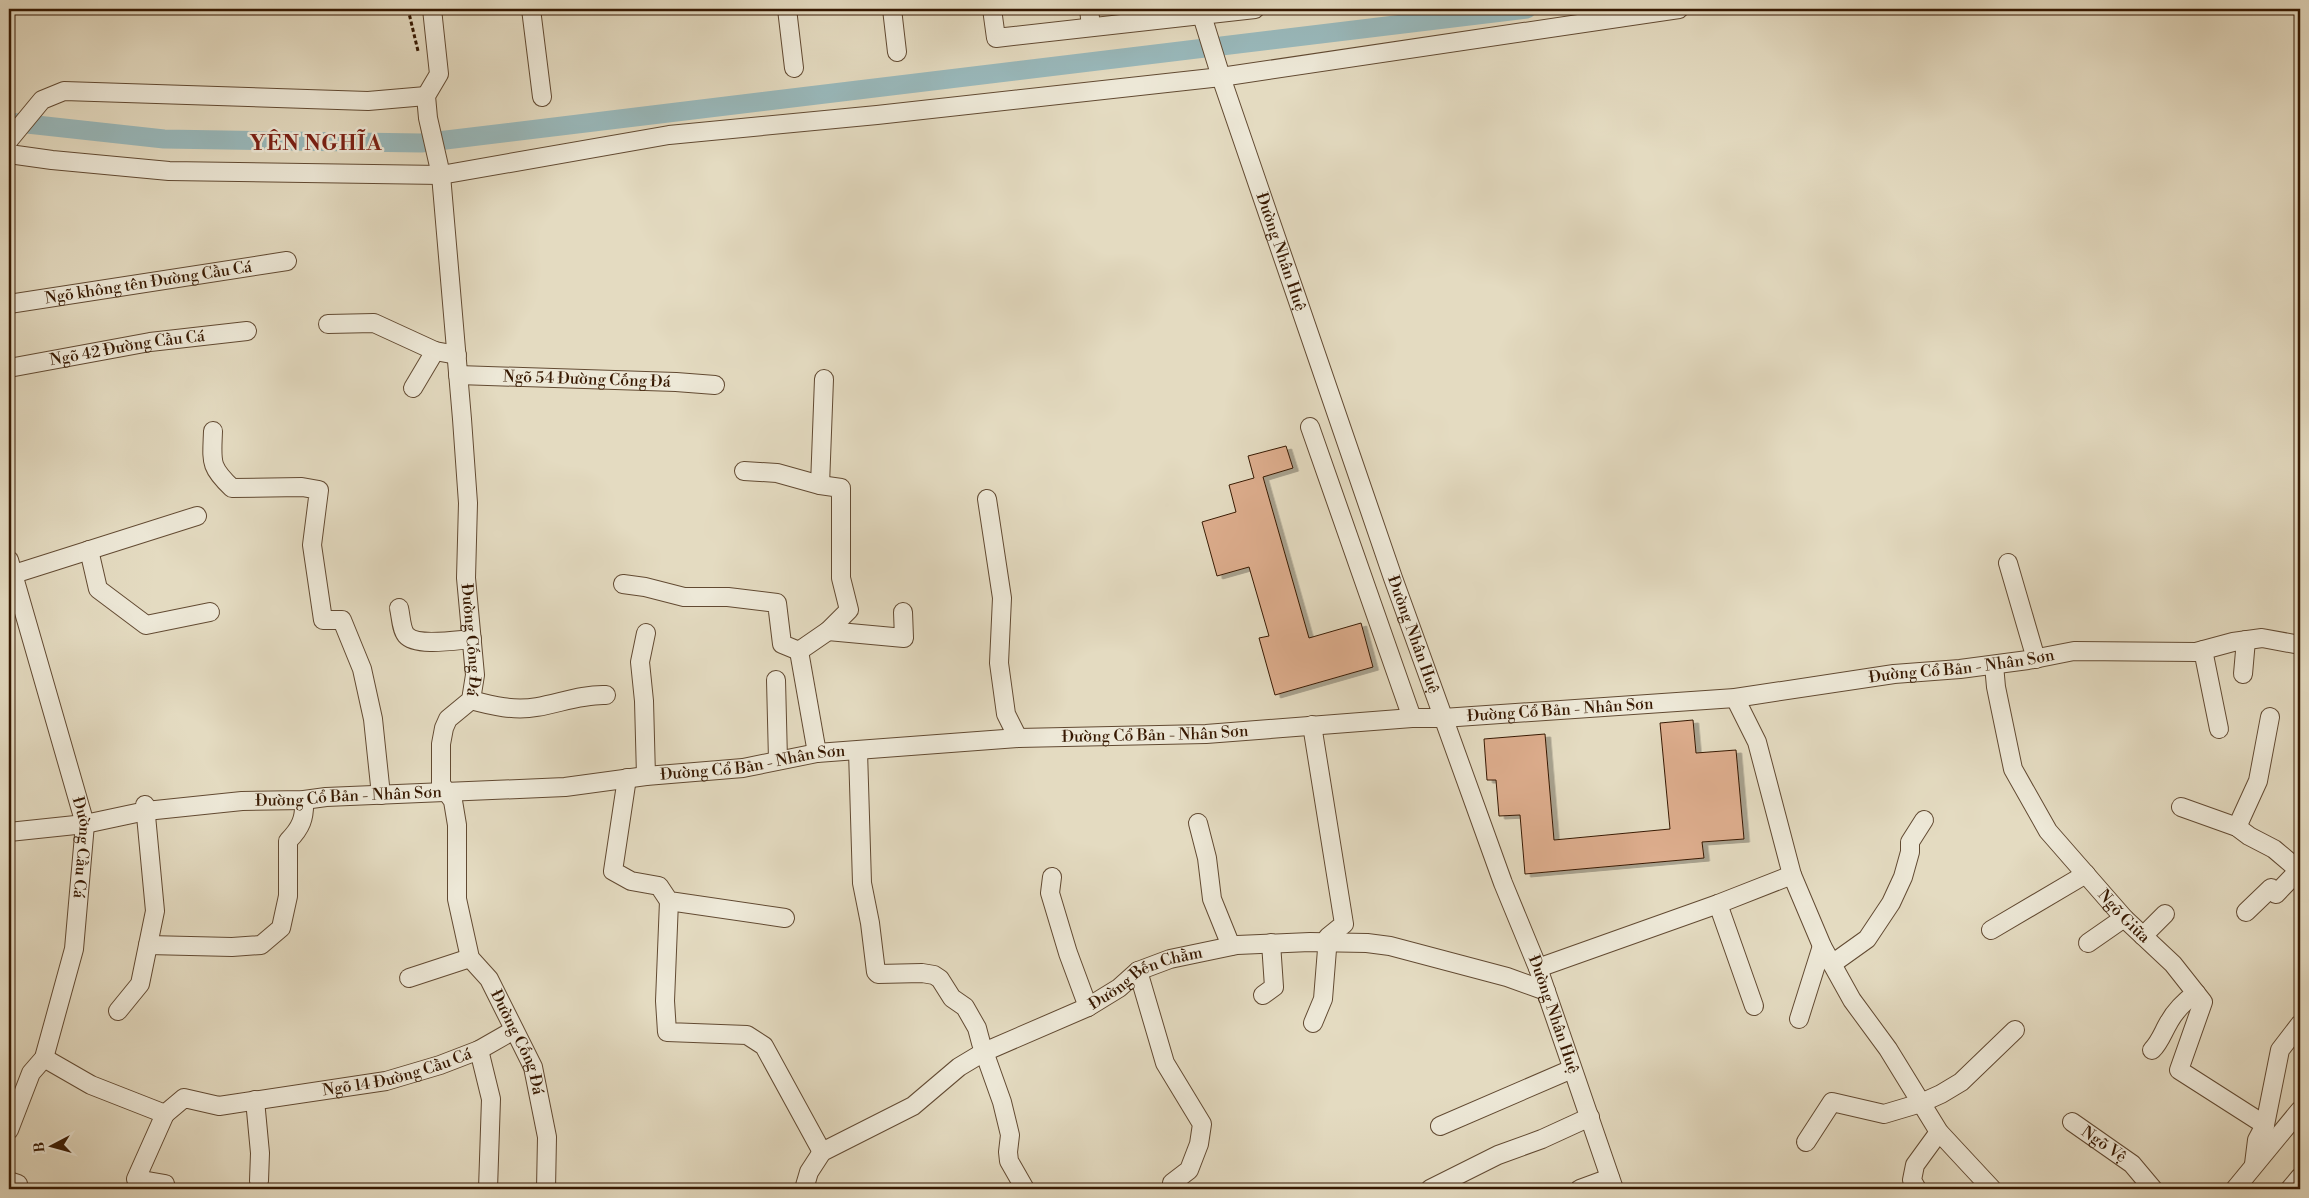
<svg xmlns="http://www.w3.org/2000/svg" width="2309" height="1198" font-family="'Libre Bodoni',serif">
<defs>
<filter id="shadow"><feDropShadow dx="5.5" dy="3" stdDeviation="0" flood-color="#0004"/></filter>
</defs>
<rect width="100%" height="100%" fill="#e4dbc1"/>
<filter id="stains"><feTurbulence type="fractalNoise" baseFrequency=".004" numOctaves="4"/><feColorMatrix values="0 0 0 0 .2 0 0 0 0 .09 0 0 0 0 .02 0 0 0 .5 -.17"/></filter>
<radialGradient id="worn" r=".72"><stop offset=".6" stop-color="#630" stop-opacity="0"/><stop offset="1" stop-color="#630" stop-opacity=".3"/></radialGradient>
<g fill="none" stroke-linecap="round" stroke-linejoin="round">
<!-- canal -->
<path stroke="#99b9bc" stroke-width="19" d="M9 122 164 139 421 143 1527 9"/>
</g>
<!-- building -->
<path fill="#ddad8d" stroke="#371902" filter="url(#shadow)" d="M1286 446 1293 468 1263 477 1309 638 1361 623 1373 667 1275 695 1259 638 1269 636 1249 567 1217 576 1202 522 1236 512 1229 485 1254 478 1248 456Z
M1693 720 1696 753 1736 750 1744 839 1702 842 1704 858 1525 874 1520 815 1499 816 1496 780H1487L1484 739 1545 734 1554 840 1670 829 1660 723Z"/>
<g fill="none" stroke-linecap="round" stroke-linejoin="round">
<defs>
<g id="minor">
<path id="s1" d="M432 9 439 74 426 96 428 118 441 175 462 419 468 503 466 578 475 675 471 700 448 719 444 728 441 744V784L453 801 457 825V899L470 958 489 979 533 1067 547 1137 546 1189"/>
<path d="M531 9 542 97"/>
<path d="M787 9 794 68"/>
<path d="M892 9 897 52"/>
<path d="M992 9 996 38 1255 9"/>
<path d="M1089 9 1091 27"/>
<path id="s2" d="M1200 9 1221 77 1393 578 1503 883 1538 968 1614 1189"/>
<path d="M9 140 42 100 64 91 368 101 426 96"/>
<path d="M9 154 52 160 169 171 441 175 669 135 877 115 1221 77 1679 9"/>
<path id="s3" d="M9 304 287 261"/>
<path d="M328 324 374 323 435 351 457 355"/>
<path id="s4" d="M9 368 150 342 247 331"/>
<path id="s5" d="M458 375 676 382 715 385"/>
<path d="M413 388 435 351"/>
<path d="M1310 427 1412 718"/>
<path d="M213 431C212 462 209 466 232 488L302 487 319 490 312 545 323 620H342L362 669 373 719 381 795"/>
<path d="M744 471 777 473 820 485 841 488V578L849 610 828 631 799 651"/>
<path d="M820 485 824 379"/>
<path d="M987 499 1002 598 999 663 1006 714 1018 738"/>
<path d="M89 550 98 589 146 625 210 612"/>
<path id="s6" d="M9 560 85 824 74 949 44 1058 31 1073 9 1130"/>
<path d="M2008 563 2036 659"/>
<path d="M14 574 197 516"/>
<path d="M623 584 645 587 684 597H728L777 603 782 644 799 651"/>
<path d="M399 608C401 616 401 629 406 635 416 647 457 640 472 639"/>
<path d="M828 631 904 638 903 612"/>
<path d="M646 633 640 662 644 701 646 776"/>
<path d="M2203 650 2219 729"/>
<path d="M799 651 817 753"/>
<path id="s7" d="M1994 665 1996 687 2013 769 2048 831 2124 918 2173 964 2203 1002 2179 1070 2265 1125"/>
<path d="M2243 674 2246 640"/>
<path d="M776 680 778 760"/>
<path d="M1735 698 1757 742 1792 875 1822 946 1852 1000 1888 1049 1939 1132 1992 1189"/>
<path d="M471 700C493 706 514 711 537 707 560 703 583 694 606 695"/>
<path d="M1312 725 1344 924 1328 937 1323 999 1313 1023"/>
<path d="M858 751 862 883 870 923 876 972 878 974 922 973 934 975 940 979 952 998 965 1007 977 1028 981 1043 1002 1102 1010 1135 1008 1152 1009 1161 1025 1189"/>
<path d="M627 778 613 871 631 881 659 886 669 901 785 918"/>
<path d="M2181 807 2237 827 2249 836 2274 849 2300 871"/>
<path d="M1198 823 1207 858 1212 899 1231 946"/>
<path d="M2237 827 2258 781 2270 717"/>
<path id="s8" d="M9 832 85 824 146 811 242 801 304 800 326 797 565 787 646 776 743 768 817 753 1018 738 1206 734 1412 718H1443L1735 698 1894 674 1960 669 2028 660 2074 651 2196 652 2233 642 2262 638 2300 645"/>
<path d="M1052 877 1050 893 1068 953 1088 1007"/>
<path d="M669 901 665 1001 667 1032 747 1035 764 1046 822 1152"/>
<path d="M1718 904 1754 1006"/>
<path d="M2246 912 2271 888 2276 894 2299 870"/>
<path d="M1991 930 2086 874"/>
<path d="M2143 936 2165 914"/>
<path d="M2088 943 2124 918"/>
<path d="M148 945 232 947 261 945 281 928 288 896V841C301 828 305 818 304 800"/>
<path d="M1832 964 1867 939 1891 903 1903 877 1910 852V842L1924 820"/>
<path d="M1538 968 1718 904 1792 875"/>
<path d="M1138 971 1165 1063 1202 1124 1199 1144 1189 1170 1172 1183 1175 1189"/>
<path d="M409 978 470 958"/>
<path d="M1263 995 1274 987 1271 943"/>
<path d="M118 1011 140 984 155 911 145 805"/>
<path d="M1799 1019 1822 946"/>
<path d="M479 1050 491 1099 488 1189"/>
<path d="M2152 1050C2160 1042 2163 1032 2169 1022 2175 1011 2185 1001 2196 993"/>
<path id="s9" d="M44 1058 91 1085 165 1114 184 1098 219 1106 386 1081 440 1065 479 1050 514 1030"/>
<path d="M255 1100 260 1153 259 1181"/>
<path d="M165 1114 136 1179 165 1184 166 1189"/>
<path id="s10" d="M2072 1122 2132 1164 2153 1189"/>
<path d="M1440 1126 1572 1069"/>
<path d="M1806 1142 1832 1102 1884 1114 1921 1103 1941 1094 1961 1082 2015 1030"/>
<path d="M2254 1164 2257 1140 2265 1125 2280 1050 2300 1024"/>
<path d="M9 1181 18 1184 16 1189"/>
<path id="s11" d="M804 1189 809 1172 822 1152 913 1106 959 1067 984 1052 1088 1007 1119 988 1138 971 1170 959 1237 945 1310 942 1367 943 1390 946 1507 977 1546 991"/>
<path d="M1430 1189 1498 1155 1542 1139 1590 1117"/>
<path d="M1580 1189 1610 1178"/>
<path d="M1917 1189 1912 1180 1915 1165 1939 1132"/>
<path d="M2235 1189 2300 1110"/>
<path d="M2290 1189 2300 1177"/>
</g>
</defs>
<!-- minor casing -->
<use href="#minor" stroke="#624a32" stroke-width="20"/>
<!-- path -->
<path stroke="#371902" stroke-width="3" stroke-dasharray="4 2.5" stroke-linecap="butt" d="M408 9 418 51"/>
<!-- minor -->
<use href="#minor" stroke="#ede8d7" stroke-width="18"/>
</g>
<g text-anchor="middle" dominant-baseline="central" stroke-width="5" stroke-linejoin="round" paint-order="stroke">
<!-- street labels -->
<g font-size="16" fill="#371902" stroke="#ede8d7">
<text stroke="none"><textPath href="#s2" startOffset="256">Đường Nhân Huệ</textPath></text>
<text stroke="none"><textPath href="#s3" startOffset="141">Ngõ không tên Đường Cầu Cá</textPath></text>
<text stroke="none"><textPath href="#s4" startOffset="120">Ngõ 42 Đường Cầu Cá</textPath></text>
<text stroke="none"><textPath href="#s5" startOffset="129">Ngõ 54 Đường Cống Đá</textPath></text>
<text stroke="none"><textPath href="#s2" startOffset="661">Đường Nhân Huệ</textPath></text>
<text stroke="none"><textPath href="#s1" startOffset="638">Đường Cống Đá</textPath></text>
<text stroke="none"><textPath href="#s8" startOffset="1962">Đường Cổ Bản - Nhân Sơn</textPath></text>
<text stroke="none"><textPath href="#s8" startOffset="1558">Đường Cổ Bản - Nhân Sơn</textPath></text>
<text stroke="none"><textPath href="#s8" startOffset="1152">Đường Cổ Bản - Nhân Sơn</textPath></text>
<text stroke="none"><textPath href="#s8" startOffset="748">Đường Cổ Bản - Nhân Sơn</textPath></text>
<text stroke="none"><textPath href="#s8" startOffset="342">Đường Cổ Bản - Nhân Sơn</textPath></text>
<text stroke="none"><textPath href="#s6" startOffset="298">Đường Cầu Cá</textPath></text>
<text stroke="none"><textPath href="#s7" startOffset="291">Ngõ Giữa</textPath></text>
<text stroke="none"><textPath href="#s11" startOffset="412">Đường Bến Chằm</textPath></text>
<text stroke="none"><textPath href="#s2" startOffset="1066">Đường Nhân Huệ</textPath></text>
<text stroke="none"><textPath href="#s1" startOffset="1072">Đường Cống Đá</textPath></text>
<text stroke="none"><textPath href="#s9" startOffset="376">Ngõ 14 Đường Cầu Cá</textPath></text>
<text stroke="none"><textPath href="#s10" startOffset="39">Ngõ Vệ</textPath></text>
</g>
<!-- district labels -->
<g font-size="21" font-weight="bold" letter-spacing="1" fill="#7a1f14" stroke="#ede8d7">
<text x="316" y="144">YÊN NGHĨA</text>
</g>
</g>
<!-- margin -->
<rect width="2309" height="1198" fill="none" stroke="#e4dbc1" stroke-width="30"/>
<rect x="10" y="10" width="2289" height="1178" fill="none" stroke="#371902" stroke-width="2.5"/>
<rect x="15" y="15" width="2279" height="1168" fill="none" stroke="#371902"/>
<!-- north arrow -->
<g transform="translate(52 1146) rotate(264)" stroke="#ede8d7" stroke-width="4" paint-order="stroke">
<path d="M0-4L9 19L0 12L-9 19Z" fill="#371902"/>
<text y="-8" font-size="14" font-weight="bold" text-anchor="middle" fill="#371902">B</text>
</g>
<rect width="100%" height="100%" filter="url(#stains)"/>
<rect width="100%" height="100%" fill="url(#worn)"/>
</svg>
